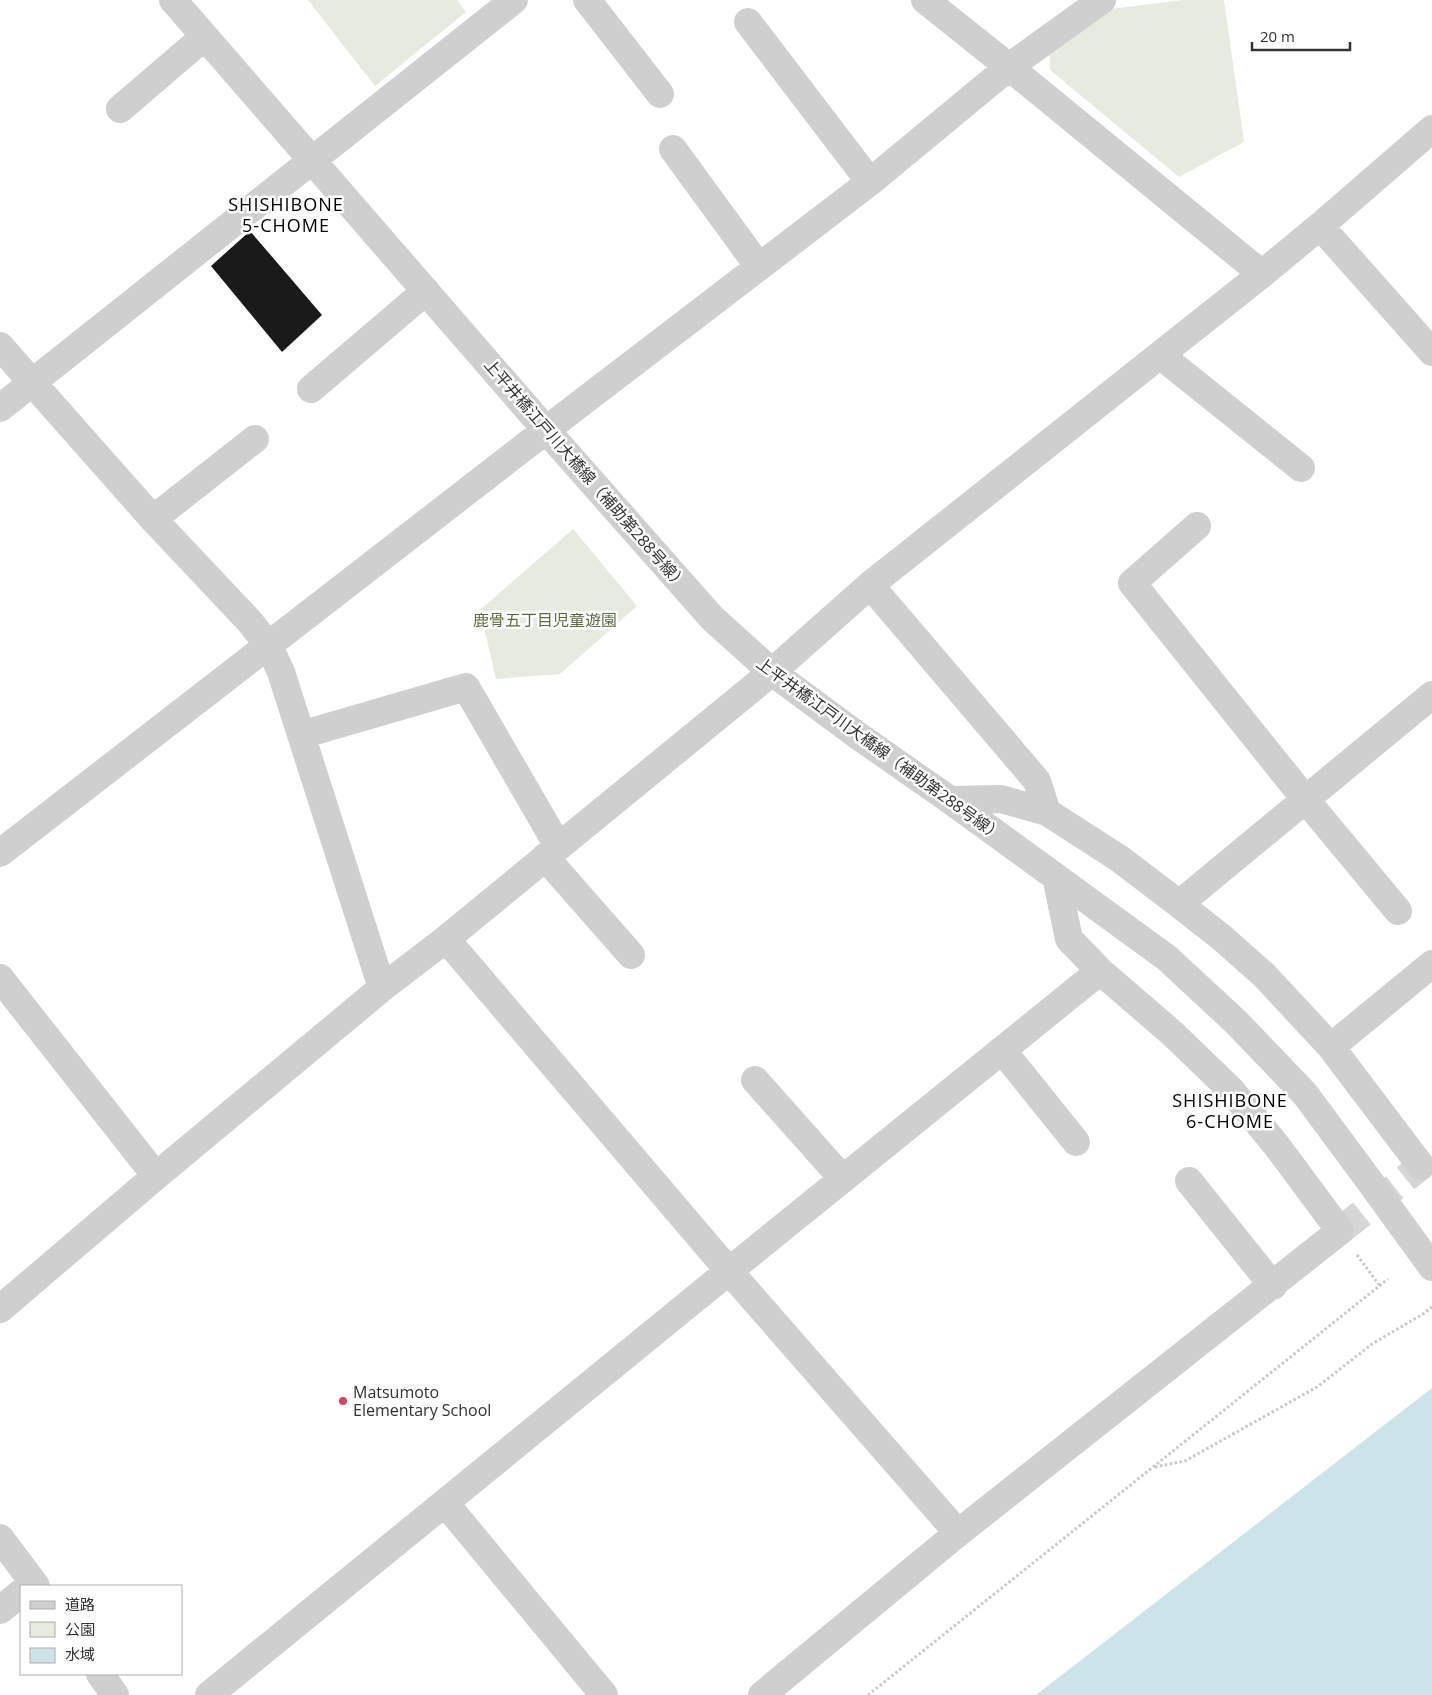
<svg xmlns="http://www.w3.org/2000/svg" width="1432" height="1695" font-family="'Open Sans','Noto Sans JP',sans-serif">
<rect width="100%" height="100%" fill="#fff"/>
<!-- green -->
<path fill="#e7eade" d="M308 0H457L466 12 375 86Z
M1183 0H1224L1244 142 1179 177 1050 70V55L1111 9Z
M573 529 637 606 560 674 496 679 480 610Z"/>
<!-- water -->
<path fill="#cce3e9" d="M1432 1388V1695H1036Z"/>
<!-- building -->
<path fill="#191919" d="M250 231 322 315 282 352 211 266Z"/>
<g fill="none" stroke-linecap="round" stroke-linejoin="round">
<!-- minor-tunnel -->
<path stroke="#d6d6d6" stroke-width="28" stroke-dasharray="28 14" stroke-linecap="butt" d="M1340 1231 1421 1166"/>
<!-- path -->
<path stroke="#c9c9c9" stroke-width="3" stroke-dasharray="2.5 2.5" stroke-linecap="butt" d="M1357 1255 1380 1286
M1155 1467 1185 1461 1317 1387 1372 1344 1423 1314 1432 1307
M868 1695 1388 1279"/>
<!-- minor -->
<path stroke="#cfcfcf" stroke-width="28" d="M173 0 546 430 712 618 772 672 857 735 950 800 1167 958 1236 1022 1305 1094 1368 1179
M587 0 660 94
M925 0 1009 67 1262 274
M748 22 870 182
M120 109 204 37
M673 149 759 267
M1320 226 1432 352
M0 346 153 519 250 622 269 646 281 672 382 988
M1160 355 1301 468
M311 389 426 291
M0 408 514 0
M153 519 255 439
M1197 526 1132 583 1305 799 1398 911
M870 585 1037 781 1047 812
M301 735 466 687 558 846
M950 800 1001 799 1047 812 1120 859 1179 904 1221 937 1264 975 1331 1047 1421 1166
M0 853 572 410 870 182 1009 67 1102 0
M545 857 631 955
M1179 904 1432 695
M446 939 729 1271 958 1533
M0 978 156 1176
M1331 1047 1432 964
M1002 1050 1076 1142
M755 1080 843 1179
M1189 1181 1273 1286
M0 1309 156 1176 382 988 446 939 772 672 870 585 1262 274 1320 226 1432 129
M445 1503 604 1695
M0 1538 36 1586
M0 1610 21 1593
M100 1674 115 1695
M209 1695 729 1271 1100 971
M762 1695 958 1533 1340 1231 1277 1146 1231 1090 1173 1034 1100 971 1069 939 1056 877"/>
<!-- minor-bridge -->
<path stroke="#cfcfcf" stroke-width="28" d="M1368 1179 1432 1267"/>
</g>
<!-- markers -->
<circle fill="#da4269" stroke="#fff" stroke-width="2" cx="343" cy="1401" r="5"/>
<g text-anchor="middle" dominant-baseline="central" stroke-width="5" stroke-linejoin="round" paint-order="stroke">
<!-- street labels -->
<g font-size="16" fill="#323232" stroke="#fff">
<text transform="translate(586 474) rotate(49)">上平井橋江戸川大橋線（補助第288号線）</text>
<text transform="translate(880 749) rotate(36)">上平井橋江戸川大橋線（補助第288号線）</text>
</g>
<!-- park labels -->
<g font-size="16" fill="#5c6b41" stroke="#fff">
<text x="545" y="620">鹿骨五丁目児童遊園</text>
</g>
<!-- poi labels -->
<g font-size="16" fill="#323232" stroke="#fff" text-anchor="start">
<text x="353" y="1392">Matsumoto<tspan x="353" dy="18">Elementary School</tspan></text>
</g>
<!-- neighbourhood labels -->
<g font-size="18" letter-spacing="1" fill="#000" stroke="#fff">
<text x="286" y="204">SHISHIBONE<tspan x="286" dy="21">5-CHOME</tspan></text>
<text x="1230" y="1100">SHISHIBONE<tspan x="1230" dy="21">6-CHOME</tspan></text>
</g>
</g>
<!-- legend -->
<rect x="20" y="1585" width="162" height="90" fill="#ffffff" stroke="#adadad"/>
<rect x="30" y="1601" width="25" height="8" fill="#cfcfcf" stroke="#adadad"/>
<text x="65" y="1610" font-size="15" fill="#323232">道路</text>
<rect x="30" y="1622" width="25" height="15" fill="#e7eade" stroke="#adadad"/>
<text x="65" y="1635" font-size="15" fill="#323232">公園</text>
<rect x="30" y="1648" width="25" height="15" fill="#cce3e9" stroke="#adadad"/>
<text x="65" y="1660" font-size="15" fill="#323232">水域</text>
<!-- scale -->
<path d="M1252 42v8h98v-8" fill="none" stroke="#323232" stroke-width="2.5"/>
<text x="1260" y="42" font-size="15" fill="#323232" stroke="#ffffff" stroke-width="4" paint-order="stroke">20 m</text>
</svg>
